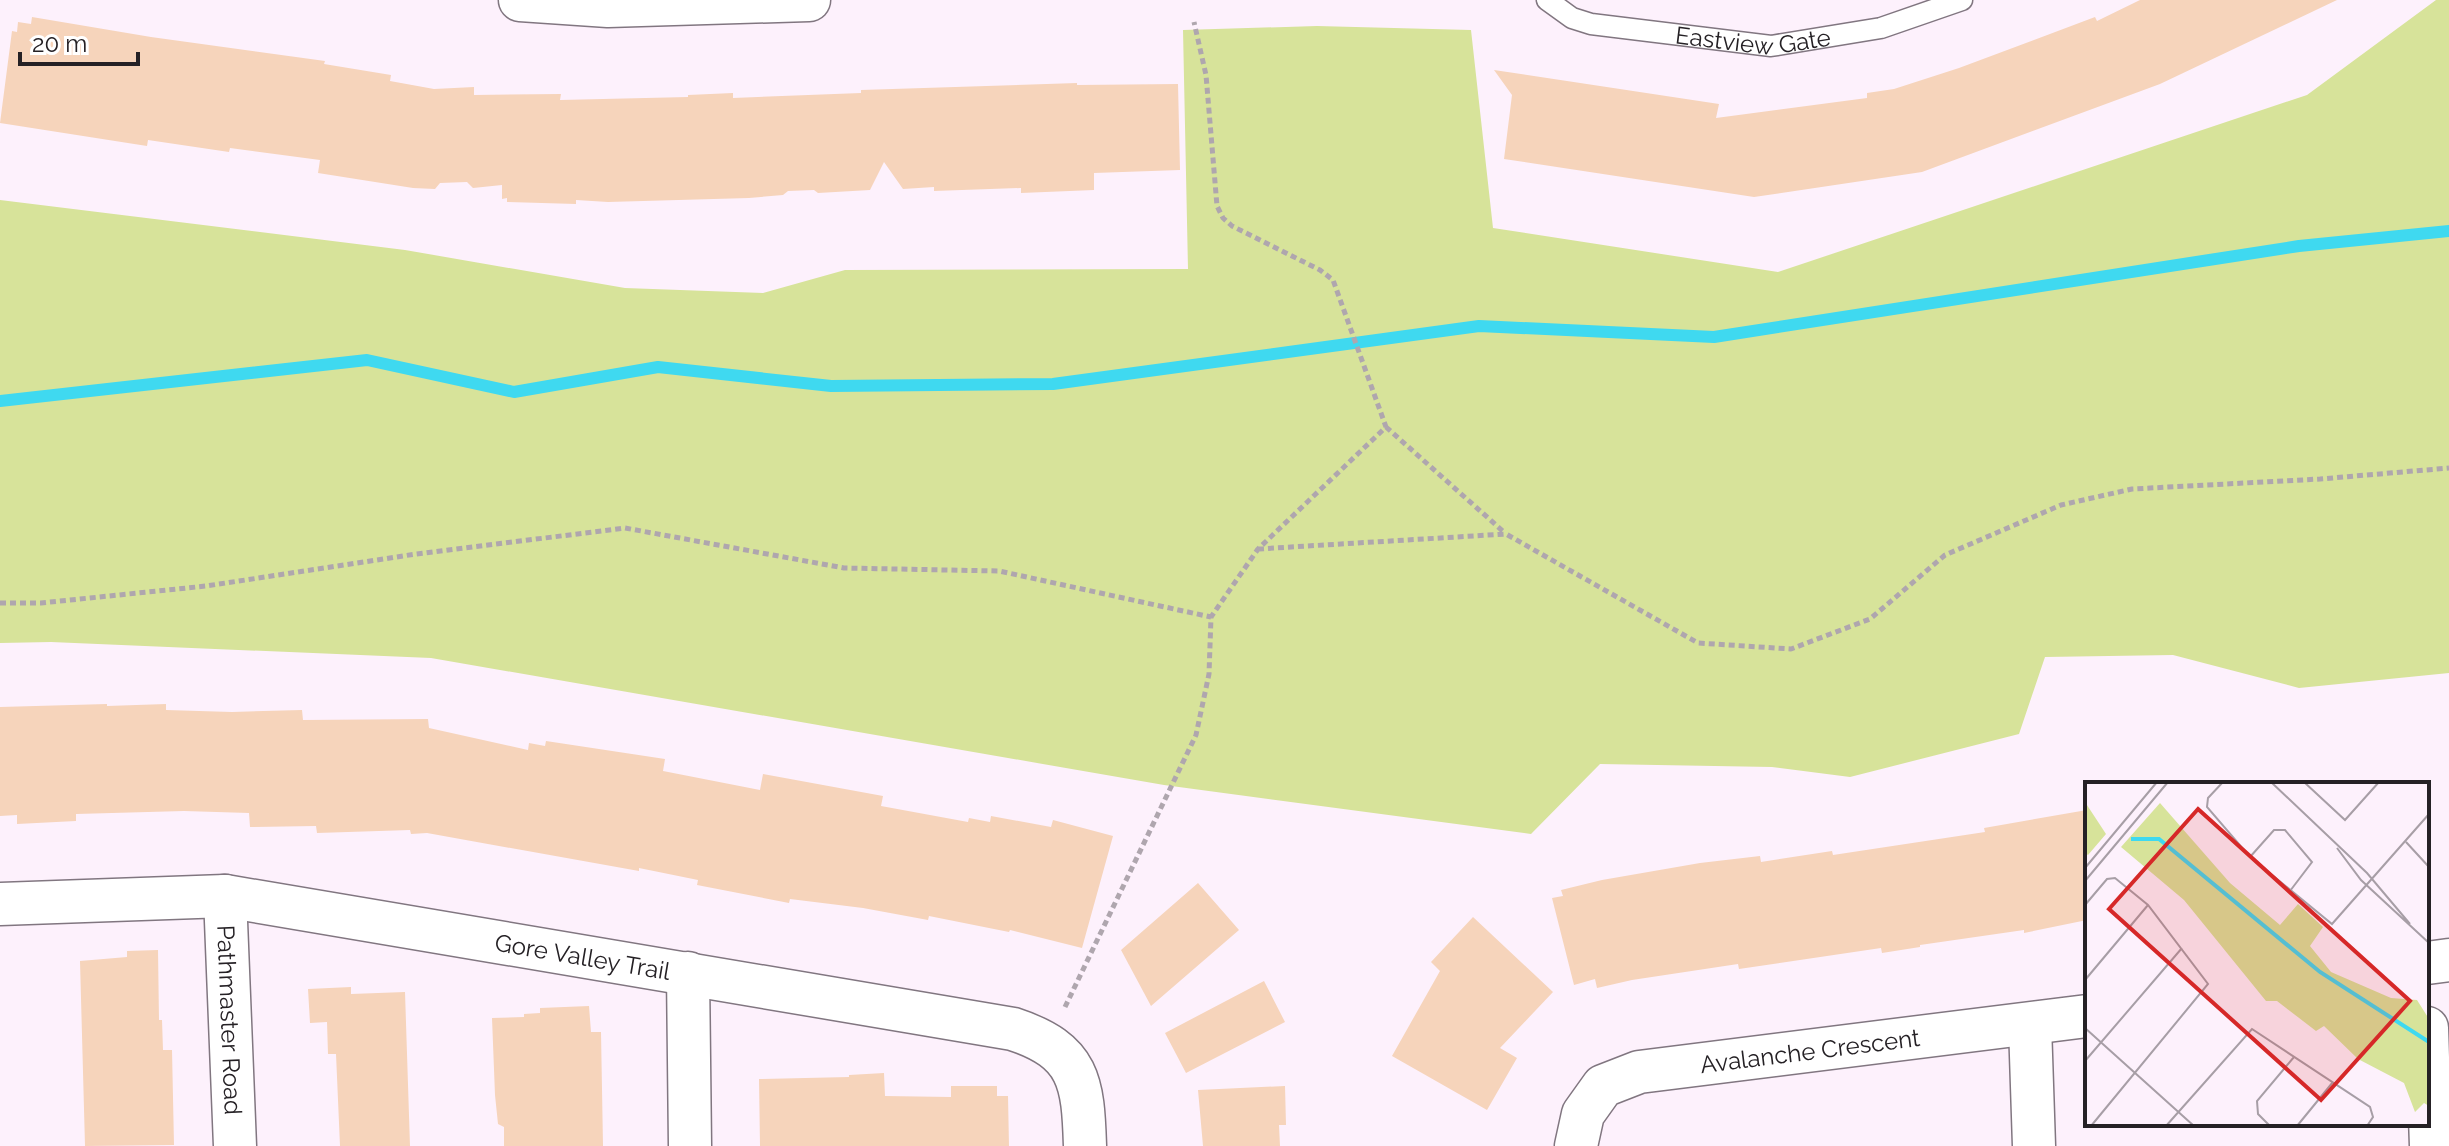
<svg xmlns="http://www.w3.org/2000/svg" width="2449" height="1146" font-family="Raleway,sans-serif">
<rect width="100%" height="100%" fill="#fdf1fc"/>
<!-- green -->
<path fill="#d7e39a" d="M2436 0H2449V673L2299 688 2173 655 2045 657 2019 734 1850 777 1772 767 1600 764 1531 834 1164 785 431 658 51 642 0 643V200L405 250 625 288 763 293 845 270 1188 269 1183 30 1317 26 1471 30 1493 228 1778 272 2307 95Z"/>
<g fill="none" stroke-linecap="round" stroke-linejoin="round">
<!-- stream -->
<path stroke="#3fd9f0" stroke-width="12" d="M0 401 367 360 514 392 658 367 831 386 1053 384 1479 326 1714 337 2299 246 2449 231"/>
</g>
<!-- building -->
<path fill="#f6d4bb" d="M2140 0H2337L2160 84 1922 172 1754 197 1504 159 1512 95 1494 70 1719 104 1716 118 1867 98V93L1894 89 1959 68 2095 17 2097 21Z
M32 17 151 37 325 61 324 64 391 75 390 81 434 89 474 87V95L561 94 560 100 688 97V95L733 93V98L861 93V90L1077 83V85L1178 84 1180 170 1094 173V190L1021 193V188L934 191V187L903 189 884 162 870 190 818 193 814 190 788 191 783 195 749 198 608 202 576 200V204L507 202V198L502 199V185L473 188 467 182 440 183 435 189 413 188 318 173 320 160 230 148 229 152 148 140 147 146 0 123 12 31 17 32 18 22 31 24Z
M107 704V706L166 704V710L232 712 302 710 303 720 428 719 429 728 528 750 529 743 545 746 546 741 665 759 663 771 760 790 763 774 883 796 881 806 968 822 969 818 990 822 991 816 1051 827 1053 820 1113 836 1082 948 1010 930 1009 932 929 916 928 920 863 908 790 899 789 903 697 885 698 880 639 868V871L427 833 411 834 410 830 317 833 316 826 250 827 249 813 184 811 76 814V821L17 824V815L0 816V707Z
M2087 810V920L2024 933V930L1920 945V947L1882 953 1881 948 1739 969 1738 964 1632 980 1597 988 1595 979 1574 985 1552 898 1563 896 1561 890 1602 880 1700 863 1760 856 1761 862 1832 851 1833 855 1985 832 1984 828Z
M1198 883 1239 930 1151 1006 1121 950Z
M1473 917 1553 992 1500 1048 1517 1058 1487 1110 1392 1056 1440 971 1431 962Z
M158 950 159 1020H162L163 1050H172L174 1145 85 1146 80 961 127 957V951Z
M1264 981 1285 1022 1186 1073 1165 1033Z
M351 987V994L405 992 410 1146H340L336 1054H328L327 1022 310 1023 308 989Z
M589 1006 591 1032H601L603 1146H504V1127L498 1124 495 1095 492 1018 524 1017V1014L540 1013V1008Z
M884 1073 885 1096 951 1097V1086H997V1096H1008L1009 1146H760L759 1079 849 1077V1075Z
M1285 1086 1286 1125H1279L1280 1146H1203L1198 1090Z"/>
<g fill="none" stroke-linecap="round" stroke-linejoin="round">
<defs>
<g id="service">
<path id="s1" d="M1547 0 1572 18 1591 24 1771 46 1881 28 1962 0"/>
</g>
<g id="minor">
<path d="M520 0 608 6 809 0"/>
<path id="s2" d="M225 896 235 1146"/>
<path id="s3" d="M0 904 225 896 1013 1029C1080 1051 1083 1082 1085 1146"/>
<path d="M2427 963 2449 960"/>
<path d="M688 973 690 1146"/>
<path d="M2030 1025 2034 1146"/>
<path d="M2427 1028 2431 1146"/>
<path id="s4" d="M1576 1146 1583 1114 1603 1086 1639 1072 2087 1016"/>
</g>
</defs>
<!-- service casing -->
<use href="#service" stroke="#817680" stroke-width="23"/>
<!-- minor casing -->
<use href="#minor" stroke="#817680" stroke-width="45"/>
<!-- path -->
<path stroke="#afa6ae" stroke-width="5" stroke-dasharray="6 4" stroke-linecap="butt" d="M1386 427 1505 533
M1258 549 1506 534 1698 643 1791 649 1870 619 1945 555 2061 505 2132 489 2320 479 2449 468
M0 603H41L206 586 416 554 625 528 844 568 999 571 1211 617
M1065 1007 1196 735 1209 674 1211 617 1258 549 1386 427 1333 280 1320 270 1232 226 1223 218 1217 206 1206 75 1194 22"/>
<!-- service -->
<use href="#service" stroke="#fff" stroke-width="20"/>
<!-- minor -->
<use href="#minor" stroke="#fff" stroke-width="42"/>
</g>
<g text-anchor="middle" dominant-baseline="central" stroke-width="6" stroke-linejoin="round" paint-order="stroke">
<!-- street labels -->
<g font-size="24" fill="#252125" stroke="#fff">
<text stroke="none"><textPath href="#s1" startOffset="214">Eastview Gate</textPath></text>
<text stroke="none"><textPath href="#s3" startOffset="588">Gore Valley Trail</textPath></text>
<text stroke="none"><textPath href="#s2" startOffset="124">Pathmaster Road</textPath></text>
<text stroke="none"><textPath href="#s4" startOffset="278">Avalanche Crescent</textPath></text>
</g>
</g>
<!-- overview -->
<g transform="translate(2085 782)">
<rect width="344" height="344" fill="#fdf1fc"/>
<path d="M0 20 21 52 3 73 0 71ZM75 21 145 101 195 143 213 122 238 145 225 164 246 190 306 216 332 218 344 237V324L339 321 330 330 319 301 273 277 239 244 231 249 192 219H181L99 118 36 65Z" fill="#d7e39a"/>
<path fill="none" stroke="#3fd9f0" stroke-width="4" d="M46 57H74L235 190 344 260"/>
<path fill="none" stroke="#a79ea6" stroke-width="2" d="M138 0 123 16 122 25 165 75 247 142 344 32M186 0 282 91 325 142M219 0 260 38 294 0M321 60 344 85M252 66 276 98 344 161M165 75 189 48H200L227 80 205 109M0 86 72 0M0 99 83 0M0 123 22 97 30 96 63 123 123 202 6 344M0 198 63 123M0 246 109 344M0 279 97 166M81 344 167 247 285 325 288 335 282 344M185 344 173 332 172 319 209 275M212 344 248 300"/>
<path fill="#d62828" fill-opacity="0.15" stroke="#d62828" stroke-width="4" d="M113 27 325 219 236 318 24 127Z"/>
<rect width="344" height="344" fill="none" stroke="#252125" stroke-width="4"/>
</g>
<!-- scale -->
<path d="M20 52v12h118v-12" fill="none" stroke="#252125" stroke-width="4"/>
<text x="32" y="52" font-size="24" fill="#252125" stroke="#ffffff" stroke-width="6" paint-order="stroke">20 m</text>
</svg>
